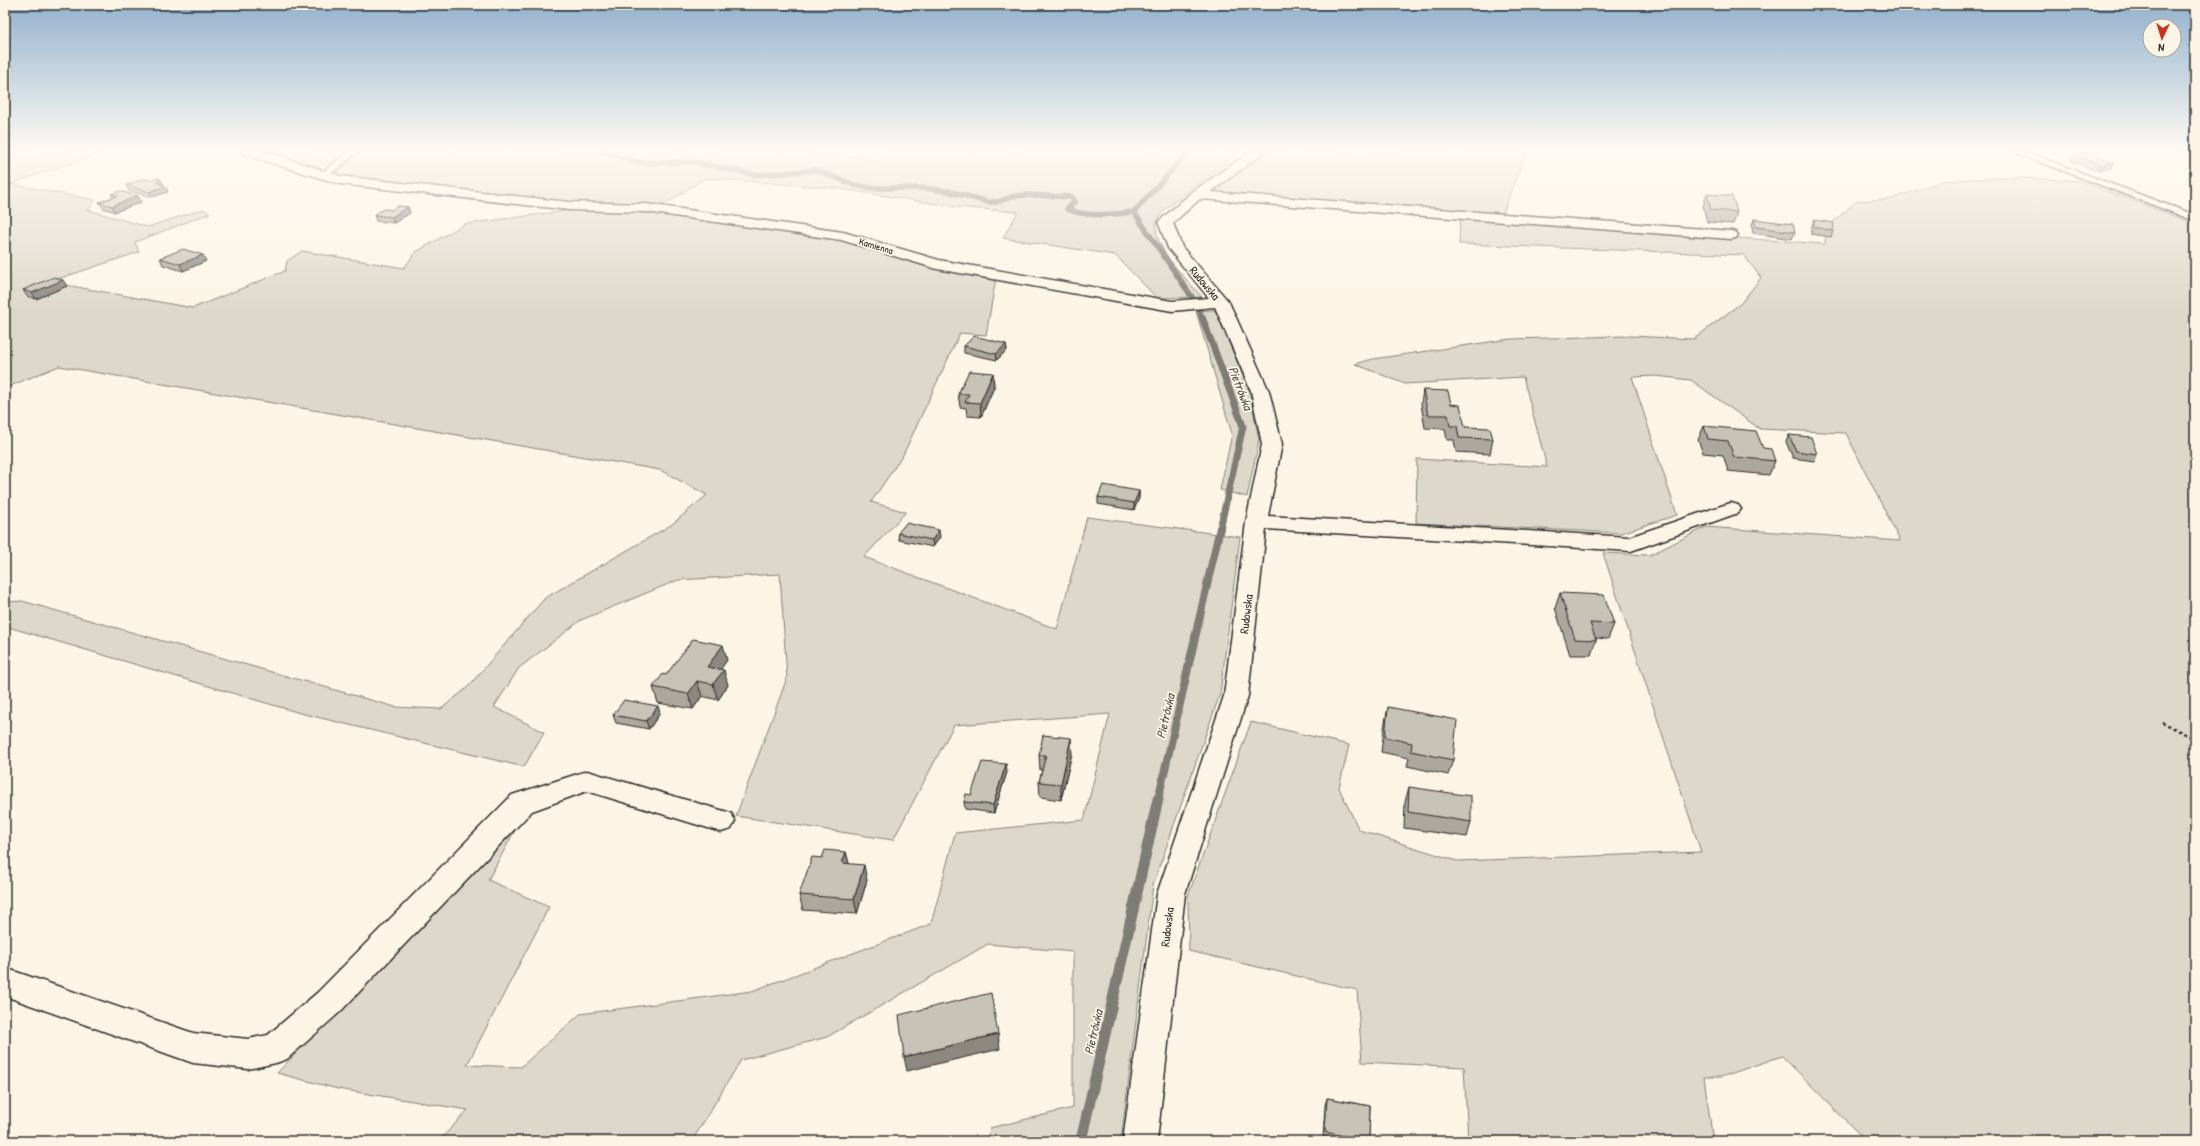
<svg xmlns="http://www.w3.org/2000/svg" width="2200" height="1146" font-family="'Patrick Hand',sans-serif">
<rect width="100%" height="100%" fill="#fcf5e5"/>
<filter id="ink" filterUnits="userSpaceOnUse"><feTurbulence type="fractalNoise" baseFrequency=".025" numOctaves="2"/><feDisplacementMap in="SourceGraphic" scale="8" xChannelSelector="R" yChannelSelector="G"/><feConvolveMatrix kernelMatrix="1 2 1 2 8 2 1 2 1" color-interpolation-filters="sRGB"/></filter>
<g filter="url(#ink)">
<!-- green -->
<path fill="#ded8ca" stroke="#84827a" d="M5 151H107L10 184 95 200 88 210 148 227 203 209 210 213 135 242 139 252 49 282 193 308 285 271 287 261 302 251 404 268 416 252 465 224 572 210 641 212 836 239 924 266 996 278 986 335 960 333 903 455 871 502 906 512 864 557 1057 629 1087 517 1240 537 1220 694 1153 885 1121 1141H988L990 1128 1073 1108V952L988 944 827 1037 741 1060 692 1141H439L468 1110 338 1089 277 1073 521 819 488 880 549 907 467 1065 521 1067 580 1014 752 991 931 924 955 833 1084 820 1110 714 954 725 893 840 736 816 787 678 780 574 678 580 581 620 519 668 494 707 544 732 524 767 300 713 5 626V602L22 601 395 707 441 709 467 688 545 598 671 525 707 495 660 470 59 366 5 388Z
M263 151H347L330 163 317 166Z
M363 151H780L834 154 878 161 890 151H1241L1164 210C1162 213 1157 219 1156 223 1153 249 1187 279 1202 297L1157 298 1115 255 1003 238 1018 212 957 207 835 188 705 178 665 204 576 203 358 178 335 174Z
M1268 151H1526L1503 213 1211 192Z
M2008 177 2080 181 2195 224V1141H1866L1782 1056 1721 1077H1704L1713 1141H1468L1464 1067 1362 1062 1357 990 1189 951 1188 896 1251 722 1349 745 1339 788 1359 830 1457 861 1701 852 1603 553 1650 555 1706 527 1900 541 1846 433 1760 429 1691 380 1656 376 1632 377 1677 515 1621 533 1416 523 1417 459 1547 467 1523 377 1405 384 1355 364 1373 359 1510 339 1629 336 1694 339 1741 303 1761 278 1744 255 1459 244 1460 219 1825 244 1826 228 1857 201 1892 199 1943 181Z
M1215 310 1249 390 1259 440 1247 497 1220 490 1232 434 1196 311Z"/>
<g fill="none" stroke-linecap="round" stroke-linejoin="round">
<!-- stream-far3 -->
<path stroke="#7d7b74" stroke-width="5.5" d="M602 151 642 163 694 162 756 175 816 170 855 185 872 188H924L948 191 988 202H997L1014 196 1028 195 1072 197 1075 201 1067 209C1089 218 1111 214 1134 212
M1134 212 1189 151
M1134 212 1198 306 1202 318"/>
<!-- stream-far2 -->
<path stroke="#7d7b74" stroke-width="7" d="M1202 317 1243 426 1220 529"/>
<!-- stream-far1 -->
<path stroke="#7d7b74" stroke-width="8" d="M1158 800 1220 528"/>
<!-- stream -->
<path stroke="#7d7b74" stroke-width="11" d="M1081 1141 1158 799"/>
<defs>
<path id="lane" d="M350 151H359L326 178H320V174Z
M2011 151H2023L2195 215V221Z"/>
<path id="street" d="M241 151H264L340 176 569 202 646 204 843 232 939 260 1172 301 1209 298 1168 248 1158 222 1192 192 1251 151H1266L1211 192 1731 231 1736 232 1738 235 1736 238 1731 239 1200 199 1173 223 1182 247 1229 302 1269 391 1282 444 1268 516 1629 537 1724 505 1731 503 1738 505 1741 509 1738 513 1631 551 1266 529 1248 696 1185 894 1157 1141H1123L1157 894 1224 696 1246 522 1262 444 1251 391 1215 307 1172 311 937 269 841 240 646 212 569 210 340 184 242 154Z
M587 771 731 813 735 821 731 829 721 832 587 791 532 811 340 1012 287 1059 276 1063 248 1069 193 1063 5 996V968L193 1033 248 1039 268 1035 318 992 512 795Z"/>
</defs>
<!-- lane casing -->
<use href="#lane" stroke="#2b2b2b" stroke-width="3"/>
<!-- street casing -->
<use href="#street" stroke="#2b2b2b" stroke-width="3"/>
<!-- path -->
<path stroke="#2b2b2b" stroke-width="2.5" stroke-dasharray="3 3" stroke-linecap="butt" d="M2162 722 2195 739"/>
<!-- lane -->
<use href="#lane" fill="#fcf5e5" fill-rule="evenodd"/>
<!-- street -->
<use href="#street" fill="#fcf5e5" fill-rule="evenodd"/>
</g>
<!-- wall -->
<path fill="#aca89d" stroke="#2b2b2b" d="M2180 151H2195V155Z
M2074 156 2114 162 2111 168 2098 171 2071 161Z
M126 185H164L165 186 168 192 152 197 129 191Z
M111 194 138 196 141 202 115 212 103 208 99 202 113 197Z
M1707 194 1737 212 1733 224 1707 222 1703 206Z
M408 207 410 213 394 223 376 221 374 215 392 210Z
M1754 219 1795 232 1792 239 1753 233 1752 225Z
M1814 220 1833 231 1831 237 1811 234 1812 226Z
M160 258 206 261 183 271 163 265Z
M67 286 36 299 27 296 23 290Z
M1006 344 1007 350 997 360 964 353V346Z
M993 373 994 387 981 417 967 416 966 408 960 407 958 394Z
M1423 390 1451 404 1465 427 1493 439 1490 454 1456 452 1454 440H1447L1445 429 1425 428 1421 404Z
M1704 426 1763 448 1775 461 1769 475 1728 471 1723 455 1703 453 1698 440Z
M1789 435 1817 454 1814 461 1793 458 1786 442Z
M1139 491V498L1134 510 1098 504V497Z
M898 533 940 537 933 547 899 540Z
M1560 593 1614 624 1608 639 1596 638V640L1591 655H1570L1555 608Z
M727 660 720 669 728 685 718 700 702 696 693 709 658 703 653 687 666 675Z
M1388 707 1453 760 1448 775 1407 766 1409 758 1381 752 1385 722Z
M660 713 649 729 616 723 613 715Z
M1072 753 1061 800 1040 797 1039 782 1042 770H1040L1039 755Z
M1007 772 994 813 965 809 964 802 971 795Z
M1409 787 1471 822 1467 837 1404 828 1405 802Z
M846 852 849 864 867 880 857 914 803 910 799 895 822 858Z
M1327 1098 1370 1106 1369 1141H1334L1323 1139 1325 1105Z"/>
<!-- shaded-wall -->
<path fill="#8c8880" stroke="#2b2b2b" d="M2114 162 2111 168 2098 171 2101 165Z
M161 179 164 185 156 182Z
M165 186 168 192 152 197 149 192Z
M138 196 141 202 115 212 112 206Z
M408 207 410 213 394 223 392 217Z
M203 255 206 261 183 271 180 264Z
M63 280 67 286 36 299 32 293Z
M1006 344 1007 350 997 360 996 354Z
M993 373 994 387 981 417 980 403Z
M1139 491V498L1134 510V503Z
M939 530 940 537 933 547 932 540Z
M723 645 727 660 712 682 707 667Z
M724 670 728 685 718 700 713 684Z
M697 681 702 696 693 709 688 694Z
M658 706 660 713 649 729 646 721Z
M1071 738 1072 753 1061 800V784Z
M1006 764 1007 772 994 813 993 805Z
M846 852 850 867 842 863Z
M864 865 867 880 857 914 854 899Z
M998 1034 1000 1049 907 1071 904 1057Z"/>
<!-- building -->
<path fill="#c8c3b7" stroke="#2b2b2b" d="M2088 153 2114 162 2101 165 2074 156Z
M156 178 161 179 156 182 165 186 149 192 126 185 144 179 150 180Z
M120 191 138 196 112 206 99 202 118 196 111 194Z
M1707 194 1732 196 1737 212 1711 210Z
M398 206 408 207 392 217 374 215 384 209 392 210Z
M1754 219 1793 224 1795 232 1756 227Z
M1814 220 1834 223 1833 231 1814 227Z
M183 249 203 255 180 264 160 258Z
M54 277 63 280 32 293 23 290Z
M974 336 1006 344 996 354 964 346Z
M969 371 993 373 980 403 965 402 969 394H958Z
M1423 390 1448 391 1451 404 1460 405 1465 427 1490 428 1493 439 1459 438 1457 426H1450L1448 415H1428Z
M1704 426 1756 431 1763 448 1771 449 1775 461 1734 457 1728 441 1708 439Z
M1789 435 1811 437 1817 454 1796 451Z
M1103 485 1139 491 1134 503 1098 497Z
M906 523 939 530 932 540 898 533Z
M1560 593 1604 595 1614 624 1590 623 1596 640 1575 639Z
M693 639 723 645 707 667 724 670 713 684 697 681 688 694 653 687 663 674 666 675Z
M624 700 658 706 646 721 613 715Z
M1388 707 1457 720 1453 760 1411 751 1412 743 1385 737Z
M1043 735 1071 738 1061 784 1039 782 1046 755H1039Z
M982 762 1006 764 993 805 964 802 966 794 971 795Z
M1409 787 1471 796V822L1408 812Z
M825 850 846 852 842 863 864 865 854 899 799 895 812 857 822 858Z
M991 993 998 1034 904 1057 899 1015Z
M1327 1098 1370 1106 1369 1141 1325 1132Z"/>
</g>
<!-- sky -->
<linearGradient id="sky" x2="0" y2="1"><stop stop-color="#93b2cd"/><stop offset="0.48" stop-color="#fefaf3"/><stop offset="1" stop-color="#fefaf3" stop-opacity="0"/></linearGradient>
<rect width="2200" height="312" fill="url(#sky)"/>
<g text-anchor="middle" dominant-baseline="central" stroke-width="3.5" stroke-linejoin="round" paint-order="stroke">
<!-- far-street labels -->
<g font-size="10" fill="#2b2b2b" stroke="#fcf5e5">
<text transform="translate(876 246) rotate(17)">Kamienna</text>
</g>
<!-- street labels -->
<g font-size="12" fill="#2b2b2b" stroke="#fcf5e5">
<text transform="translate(1205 283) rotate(50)">Rudowska</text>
<text transform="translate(1246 614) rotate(-83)">Rudowska</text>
<text transform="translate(1167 927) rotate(-83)">Rudowska</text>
</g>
<!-- water labels -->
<g font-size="13" font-style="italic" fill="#545350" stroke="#fcf5e5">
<text transform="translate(1241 388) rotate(69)">Pietrówka</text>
<text transform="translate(1165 716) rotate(-77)">Pietrówka</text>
<text transform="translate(1093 1032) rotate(-77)">Pietrówka</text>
</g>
</g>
<!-- margin -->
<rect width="2200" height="1146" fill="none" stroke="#fcf5e5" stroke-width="20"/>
<rect x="10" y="10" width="2180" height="1126" fill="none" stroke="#2b2b2b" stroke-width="1.5" filter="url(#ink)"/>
<!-- north arrow -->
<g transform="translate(2162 38) rotate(184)"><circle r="19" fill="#fcf5e5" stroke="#a8a49b"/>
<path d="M0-3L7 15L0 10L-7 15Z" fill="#c8321e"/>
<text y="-6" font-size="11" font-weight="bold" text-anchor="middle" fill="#2b2b2b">N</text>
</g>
</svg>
